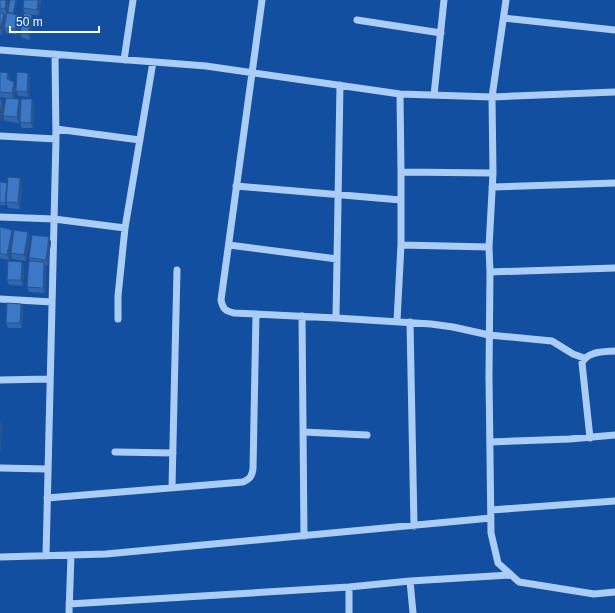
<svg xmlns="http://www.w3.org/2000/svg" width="615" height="613" font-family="Helvetica,sans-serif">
<rect width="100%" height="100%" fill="#124fa1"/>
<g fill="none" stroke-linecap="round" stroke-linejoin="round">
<!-- minor -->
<path stroke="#abccf5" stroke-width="7" d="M262 0 221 300C223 309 225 311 234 313L336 318 431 324 453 327 489 335 552 341 573 354 584 358
M506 0 492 97 493 173 489 247 490 272 489 376 491 533 498 563 519 582 594 594 615 592
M504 18 615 30
M357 20 441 33
M0 50 206 66 400 94 492 97 615 92
M124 60 133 0
M434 95 444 0
M56 129 140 140
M0 136 56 139
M401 172 493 173
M236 186 401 200
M492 187 615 183
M0 217 54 219 125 228
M229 245 337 259
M401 245 489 247
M490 272 615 268
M0 299 52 302
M302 316 304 536
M336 318 340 85
M118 319V296L125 228 153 62
M397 321 401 245V172L400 94
M410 322 414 526
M0 380 50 379
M303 432 367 435
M590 438 582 363C587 351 604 352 615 351
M490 442 570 439 615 435
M115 452 173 453
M0 468 47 469
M172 487 177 270
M47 498 243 482C250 479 252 476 253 469L256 314
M491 510 615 501
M46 556 56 139 55 54
M0 557 106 554 491 518
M410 581 413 613
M349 587V613
M69 604 349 587 410 581 511 575
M69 613 71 555"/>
</g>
<!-- wall -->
<path fill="#3367ac" d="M0 0 7 13H8L10 0H17L14 14 20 20 17 35 6 33 4 28 7 15 4 14 6 19 2 35 0 34Z
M24 0H41L39 15 27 14 34 20 30 40 22 38 20 33 25 14 23 8Z
M0 72 10 79V80L16 88 14 99 21 104H34L33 128H22L20 122 21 106 19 123 5 121 3 116 6 98 0 97Z
M28 73 30 79 29 97 18 96 16 91Z
M20 178 22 183 20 209 8 208 6 201V205H0V182L7 183V185Z
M0 228 12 230 14 234 28 232 30 238 26 261 12 259 11 253 12 245 9 260 0 258Z
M49 237 51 242 48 265H45L46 268 45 293 29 292 27 287 31 261 29 258Z
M24 267 23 286 9 285 7 280Z
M21 304 23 309 22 328H8L6 323Z"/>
<!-- shaded-wall -->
<path fill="#29548c" d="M6 0H9L7 15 5 9Z
M16 0H17L14 16 13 13Z
M38 0H41L39 15 37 10Z
M4 14 6 19 2 35 0 29Z
M18 15 20 20 17 35 15 29Z
M32 15 34 20 30 40 28 34Z
M8 73 10 79 9 84 7 79Z
M28 73 30 79 29 97 27 92Z
M14 82 16 88 14 99 12 93Z
M19 99 21 105 19 123 17 117Z
M32 99 34 104 33 128 31 123Z
M2 100 4 106 2 123 0 118V116Z
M20 178 22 183 20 209 18 203Z
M7 183 8 186 6 205 5 203Z
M12 230 14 235 9 260 7 255Z
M28 232 30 238 26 261 24 255Z
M49 237 51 242 48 265 46 260Z
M22 262 24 267 23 286 21 280Z
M44 262 46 268 45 293 43 288Z
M21 304 23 309 22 328 20 323Z
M0 420 2 426 1 453 0 450Z"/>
<!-- building -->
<path fill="#3b78c8" stroke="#29548c" d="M0 0H6L5 9 0 8Z
M10 0H16L13 13 8 12Z
M24 0H38L37 10 23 8Z
M0 13 4 14 0 29Z
M7 13 18 15 15 29 4 28Z
M24 13 32 15 28 34 20 33Z
M0 72 8 73 7 79 14 82 12 93 0 92Z
M17 72 28 73 27 92 16 91Z
M6 98 19 99 17 117 3 116Z
M21 99H32L31 123 20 122Z
M0 100H2L0 116Z
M8 177 20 178 18 203 6 202Z
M0 182 7 183 5 203 0 202Z
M0 227 12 230 7 255 0 253Z
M14 230 28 232 24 255 11 253Z
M32 235 49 237 46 260 29 258Z
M8 261 22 262 21 280H7Z
M29 261 44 262 43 288 27 287Z
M7 303 21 304 20 323H6Z"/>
<!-- scale -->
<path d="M10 26v6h89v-6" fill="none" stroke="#ffffff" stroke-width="2"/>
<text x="16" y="26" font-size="12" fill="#ffffff" stroke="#124fa1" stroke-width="3" paint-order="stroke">50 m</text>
</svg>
